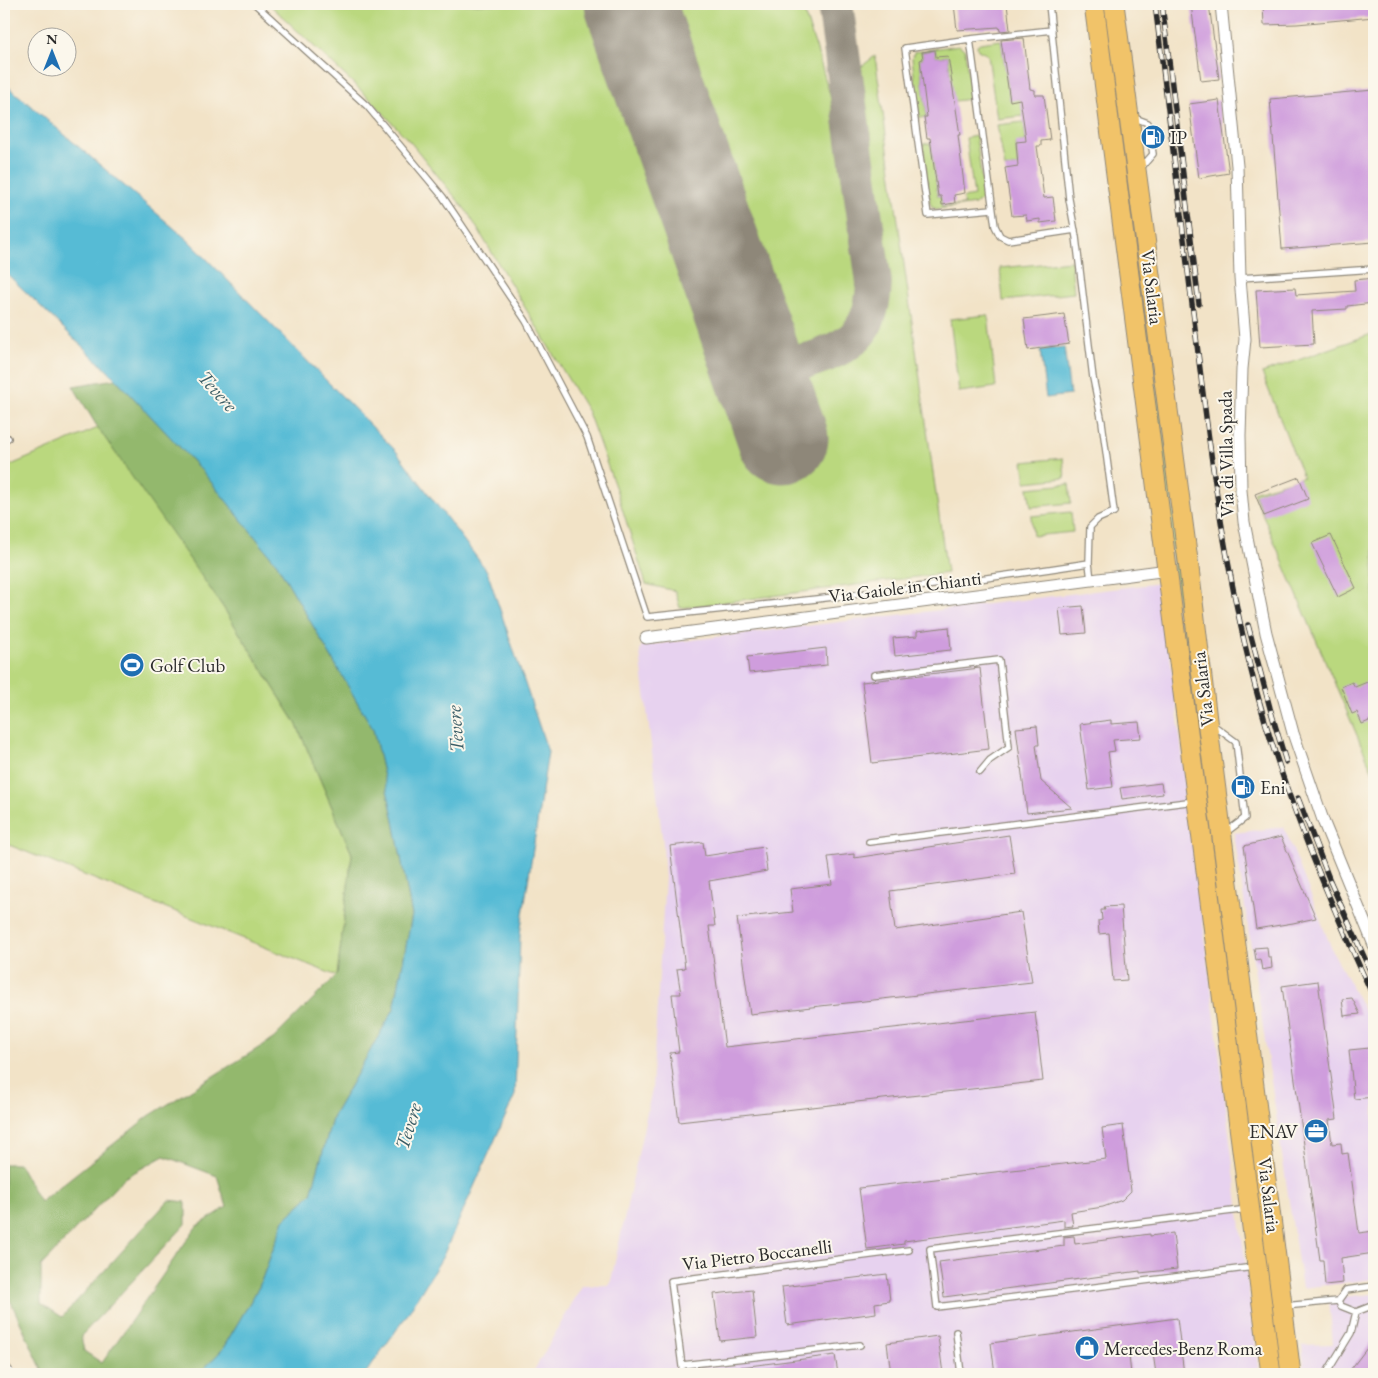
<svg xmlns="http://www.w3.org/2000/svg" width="1378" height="1378" font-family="'EB Garamond',serif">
<rect width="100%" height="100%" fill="#fbf7ec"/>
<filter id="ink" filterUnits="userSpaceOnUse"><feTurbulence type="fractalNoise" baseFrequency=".02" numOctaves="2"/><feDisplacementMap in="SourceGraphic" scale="10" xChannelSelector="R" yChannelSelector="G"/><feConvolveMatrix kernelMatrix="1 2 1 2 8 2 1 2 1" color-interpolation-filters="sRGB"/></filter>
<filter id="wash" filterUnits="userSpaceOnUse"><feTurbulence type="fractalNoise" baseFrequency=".0096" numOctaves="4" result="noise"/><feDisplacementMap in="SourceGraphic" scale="20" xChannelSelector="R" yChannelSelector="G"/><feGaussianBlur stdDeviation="1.12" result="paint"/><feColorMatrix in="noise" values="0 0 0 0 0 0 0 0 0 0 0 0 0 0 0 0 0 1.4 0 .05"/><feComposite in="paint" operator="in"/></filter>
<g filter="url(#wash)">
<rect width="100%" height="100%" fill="#f2e3c7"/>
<!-- built -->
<path fill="#e7d2ef" d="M1161 583 1259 1374H532L582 1286 610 1285 652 1089 665 878 663 844 640 652 641 646Z
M1284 827 1333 952 1374 1029V1279L1302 1288 1234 833Z
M1374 1294V1374H1305L1302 1345 1333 1344 1329 1298Z"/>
<!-- green -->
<path fill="#bad87e" stroke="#728254" d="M269 4H591L757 461 821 440 801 389 804 377C854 351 873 355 888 294L857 78 862 66 875 56 947 573 680 608 675 591 646 584 617 492 588 412 468 213 412 144 371 100Z
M661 4H801L816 47 836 116 860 274C861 287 861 300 855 313 847 330 810 349 791 343 788 342 784 339 781 337Z
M1101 4H1108L1286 1374H1278Z
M1001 40 1010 100 1021 99 1023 116 997 119 988 55 978 50 977 45 980 43Z
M959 45 965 50 971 99 954 101 948 56 936 57 935 50 922 52 923 59 920 60 927 117 919 118 912 58 914 52Z
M1024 122 1026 141 1016 143 1018 166 1005 168 997 125Z
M976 136 984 197 976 204 936 209 932 207 930 203 923 144 931 143 938 196H941L942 207 964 205 963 198 974 196 966 138Z
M1071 261 1074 293 1003 301 1000 268Z
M988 315 996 387 959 392 950 319Z
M1374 333V775L1253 492 1303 477 1262 373Z
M98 428 146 494 223 607 296 723 352 854 337 976 4 843V468Z
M1063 458 1065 478 1026 482 1023 462Z
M1069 484 1071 503 1031 507 1028 488Z
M1071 512 1073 532 1033 536 1031 516Z"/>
<!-- forest -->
<path fill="#93b86d" stroke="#5f724c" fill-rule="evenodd" d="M116 379 203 472 277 564 373 729 393 816 412 915 394 1009 333 1116 311 1194 284 1220 259 1287 222 1350 199 1374H44L4 1287V1164H19L40 1202 149 1116 273 1039 337 975 352 854 296 723 223 607 98 428 73 386ZM164 1156 217 1176 227 1207 196 1227 102 1363 84 1351 81 1336 186 1224V1202L169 1200 62 1317 41 1303V1266L124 1178Z"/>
<!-- water -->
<path fill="#56bbd5" stroke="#407380" d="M4 83 189 241 396 451 487 571 548 752 520 934 515 1095 442 1258 405 1318 365 1374H199L222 1350 259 1287 284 1220 311 1194 333 1116 394 1009 412 915 393 816 373 729 277 564 203 472 116 379 4 271Z
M1064 347 1070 395 1046 398 1040 350Z"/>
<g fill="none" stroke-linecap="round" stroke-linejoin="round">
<!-- taxiway -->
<path stroke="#8e8779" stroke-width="36" d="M750 342C755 347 760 355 766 359 788 373 839 353 856 336 870 321 873 302 874 283L835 4"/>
<!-- runway -->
<path stroke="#8e8779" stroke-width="91" d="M630 4 783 438"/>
</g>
<g id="blocks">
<!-- building -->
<path fill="#cf9ddd" d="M954 4H1007L1010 30 1000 31 999 27 957 30Z
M1191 4H1209L1219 79 1201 81Z
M1263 4H1374V17L1297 24 1264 25Z
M1024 38 1030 89 1035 90V95H1044L1050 140 1041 141V146H1037L1044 198 1053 197 1056 221 1040 223V219L1027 221 1026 215 1012 216 1005 168 1018 166 1016 142 1026 141 1025 132 1020 99 1010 101 1001 40Z
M935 50 936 57 948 56 960 135H958L965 193 954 195 955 203 942 205 941 196H938L930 138H927L924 117H927L920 60 923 59 922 52Z
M1374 90V242L1282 249 1270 99Z
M1219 100 1229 173 1199 178 1189 104Z
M1374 278V303L1347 306V309L1312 311 1314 344 1260 347 1256 290 1295 288 1296 295 1355 291 1354 280Z
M1064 314 1069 344 1028 350 1024 319Z
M1299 477 1308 499 1264 516 1255 494Z
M1331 535 1356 588 1338 597 1312 543Z
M1083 606 1086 633 1062 635 1059 608Z
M949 627 951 650 895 656 893 638 917 636V631Z
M826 648 827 665 749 673 747 657Z
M980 668 989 749 872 763 862 682Z
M1372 680 1374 686V719L1362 724 1357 712 1352 714 1341 687 1352 682 1355 687Z
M1111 720V724L1139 722 1141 738 1113 740 1115 751 1108 752 1113 787 1089 790 1080 724Z
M1037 726 1039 745H1036L1041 781 1072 808 1027 813 1016 728Z
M1161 783 1163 794 1122 799 1120 788Z
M1009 835 1015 874 890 891 895 930 1021 912 1032 982 750 1014 737 918 793 912 790 889 832 884 828 857 854 854V858Z
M1281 837 1316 918 1293 923 1256 929 1244 846Z
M703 842 705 856 764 847 767 871 709 881 715 926H709L725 1047 1035 1012 1043 1081 679 1122 670 1053 679 1052 672 994H681L677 969 685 968 670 846Z
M1121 906 1127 980 1113 981 1109 933 1099 934 1098 921 1102 920 1101 910H1105L1104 907Z
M1267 947 1268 957H1271L1272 968 1262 970 1260 959 1256 960 1254 948Z
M1318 981 1337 1119 1329 1120 1332 1144 1341 1143 1342 1154 1348 1153 1359 1233 1374 1231V1253L1341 1258 1343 1283 1325 1285 1323 1260H1320L1282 986Z
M1352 998 1360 1014 1344 1016 1342 999Z
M1370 1048 1372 1071H1374V1097L1354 1099 1349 1050Z
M1123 1125 1131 1191 1122 1200 1103 1207 1071 1212 1073 1226 1064 1227V1220L904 1241V1244L867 1249 859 1188 1106 1159 1102 1128Z
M1173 1233 1177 1269 1140 1273V1271L944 1297 939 1262 1064 1246V1237L1074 1236 1075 1244 1150 1234V1236Z
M887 1274 890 1301 875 1303 876 1313 787 1325 782 1287Z
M752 1290 757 1337 720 1341 714 1294Z
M1177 1318 1184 1374H1156L1153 1353 1129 1356 1131 1374H995L991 1343Z
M938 1336 943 1374H891L887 1343Z
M1374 1339V1374H1347Z
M835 1355 838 1374H742L741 1367Z"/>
</g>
</g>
<g filter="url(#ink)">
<use href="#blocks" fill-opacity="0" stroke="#8e8779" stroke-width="1"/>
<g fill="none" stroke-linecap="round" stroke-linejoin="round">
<defs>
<path id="lane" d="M255 4 367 106 443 197 526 321 587 437 647 617C795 602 942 586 1089 563
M1049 4 1069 199 1076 237 1093 378 1102 422 1114 512 1098 519 1090 527 1089 563 1091 580
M1052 30 970 39 995 226 1000 236 1008 240 1075 230
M970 39 905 48 928 215 992 209
M1132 117 1148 123 1153 154 1140 169
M1240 278 1374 269
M4 440 8 438
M874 675 999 660 1009 747 990 760 980 772
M1213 725 1236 742 1245 818 1225 833
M869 842 1195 801
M1248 1209 930 1249 937 1307 1254 1267
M1338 1301 1341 1306 1356 1312 1374 1305
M1284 1306 1338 1301 1346 1290 1374 1286
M956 1332 961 1374
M4 1364 9 1370
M682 1365 860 1345
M683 1374 671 1281 909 1250
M1326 1374 1351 1333 1356 1312"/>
<path id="street" d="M1221 4 1237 166 1240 278 1245 339 1242 369 1240 435 1241 490 1244 522 1266 633 1293 733 1324 823 1374 945
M646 638 1168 570"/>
<path id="primary" d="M1094 4 1271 1374
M1114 4 1189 568 1207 720 1291 1374"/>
</defs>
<!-- lane casing -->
<use href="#lane" stroke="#8e8779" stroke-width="8"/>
<!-- street casing -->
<use href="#street" stroke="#8e8779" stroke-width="13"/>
<!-- primary casing -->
<use href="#primary" stroke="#8e8779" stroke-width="21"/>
<!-- lane -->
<use href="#lane" stroke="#fff" stroke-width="5.5"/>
<!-- street -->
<use href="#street" stroke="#fff" stroke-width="11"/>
<!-- primary -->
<use href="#primary" stroke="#f1c369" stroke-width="19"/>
<defs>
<path id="rail" d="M1155 4C1169 114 1182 225 1196 336 1210 454 1225 570 1255 686 1284 794 1327 896 1374 998
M1162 4 1199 304
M1248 625 1270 708 1286 762
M1298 798 1330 881 1374 979"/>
</defs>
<!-- rail casing -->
<use href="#rail" stroke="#2b2b2b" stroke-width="5.5"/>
<!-- rail -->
<use href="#rail" stroke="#fbf7ec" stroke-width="4" stroke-dasharray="11" stroke-linecap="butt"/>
</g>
</g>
<!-- icons -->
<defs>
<symbol id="fuel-disc" viewBox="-11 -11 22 22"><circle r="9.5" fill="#1f6fb2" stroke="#fbf7ec"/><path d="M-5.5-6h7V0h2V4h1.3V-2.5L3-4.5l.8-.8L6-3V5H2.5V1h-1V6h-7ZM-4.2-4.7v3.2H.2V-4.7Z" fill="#fff"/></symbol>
<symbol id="stadium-disc" viewBox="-11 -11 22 22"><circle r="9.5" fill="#1f6fb2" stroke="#fbf7ec"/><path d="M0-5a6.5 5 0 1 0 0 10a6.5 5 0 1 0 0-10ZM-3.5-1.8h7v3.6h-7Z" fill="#fff"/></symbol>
<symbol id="office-disc" viewBox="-11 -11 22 22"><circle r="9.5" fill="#1f6fb2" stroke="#fbf7ec"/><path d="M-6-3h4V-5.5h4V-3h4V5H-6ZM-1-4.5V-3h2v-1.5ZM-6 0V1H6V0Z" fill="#fff"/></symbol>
<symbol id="shop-disc" viewBox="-11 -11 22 22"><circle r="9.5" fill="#1f6fb2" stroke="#fbf7ec"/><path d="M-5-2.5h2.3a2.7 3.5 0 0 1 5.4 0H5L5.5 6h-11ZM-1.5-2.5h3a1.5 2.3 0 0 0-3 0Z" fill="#fff"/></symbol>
</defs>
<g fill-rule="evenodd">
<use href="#fuel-disc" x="1139" y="123" width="28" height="28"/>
<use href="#stadium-disc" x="118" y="651" width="28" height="28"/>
<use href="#fuel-disc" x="1229" y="773" width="28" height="28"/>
<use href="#office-disc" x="1302" y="1117" width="28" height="28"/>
<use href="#shop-disc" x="1073" y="1334" width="28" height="28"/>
</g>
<g text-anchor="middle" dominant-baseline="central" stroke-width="4" stroke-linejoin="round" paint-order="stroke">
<!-- poi labels -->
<g font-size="19" fill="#2b2b2b" stroke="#fbf7ec" text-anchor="start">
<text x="1170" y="137">IP</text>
<text x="150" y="665">Golf Club</text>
<text x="1260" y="787">Eni</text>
<text x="1298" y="1131" text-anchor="end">ENAV</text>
<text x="1104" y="1348">Mercedes-Benz Roma</text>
</g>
<!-- street labels -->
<g font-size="19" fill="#2b2b2b" stroke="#fbf7ec">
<text transform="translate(1152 287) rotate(83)">Via Salaria</text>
<text transform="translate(1226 454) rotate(-91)">Via di Villa Spada</text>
<text transform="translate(905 587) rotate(-7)">Via Gaiole in Chianti</text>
<text transform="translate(1203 689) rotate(-97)">Via Salaria</text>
<text transform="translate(1269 1195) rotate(83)">Via Salaria</text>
<text transform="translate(757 1255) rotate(-7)">Via Pietro Boccanelli</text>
</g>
<!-- water labels -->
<g font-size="20" font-style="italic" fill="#3a5d66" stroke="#fbf7ec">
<text transform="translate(218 391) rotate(48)">Tevere</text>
<text transform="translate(455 729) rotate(-94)">Tevere</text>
<text transform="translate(408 1126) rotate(-73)">Tevere</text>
</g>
</g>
<!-- margin -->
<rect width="1378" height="1378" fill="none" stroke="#fbf7ec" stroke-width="20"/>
<!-- north arrow -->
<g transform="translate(52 52)"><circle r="24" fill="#fbf7ec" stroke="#a8a59f"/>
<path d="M0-4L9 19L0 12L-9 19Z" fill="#1f6fb2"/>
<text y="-8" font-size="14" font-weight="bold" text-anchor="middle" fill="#2b2b2b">N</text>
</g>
</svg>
